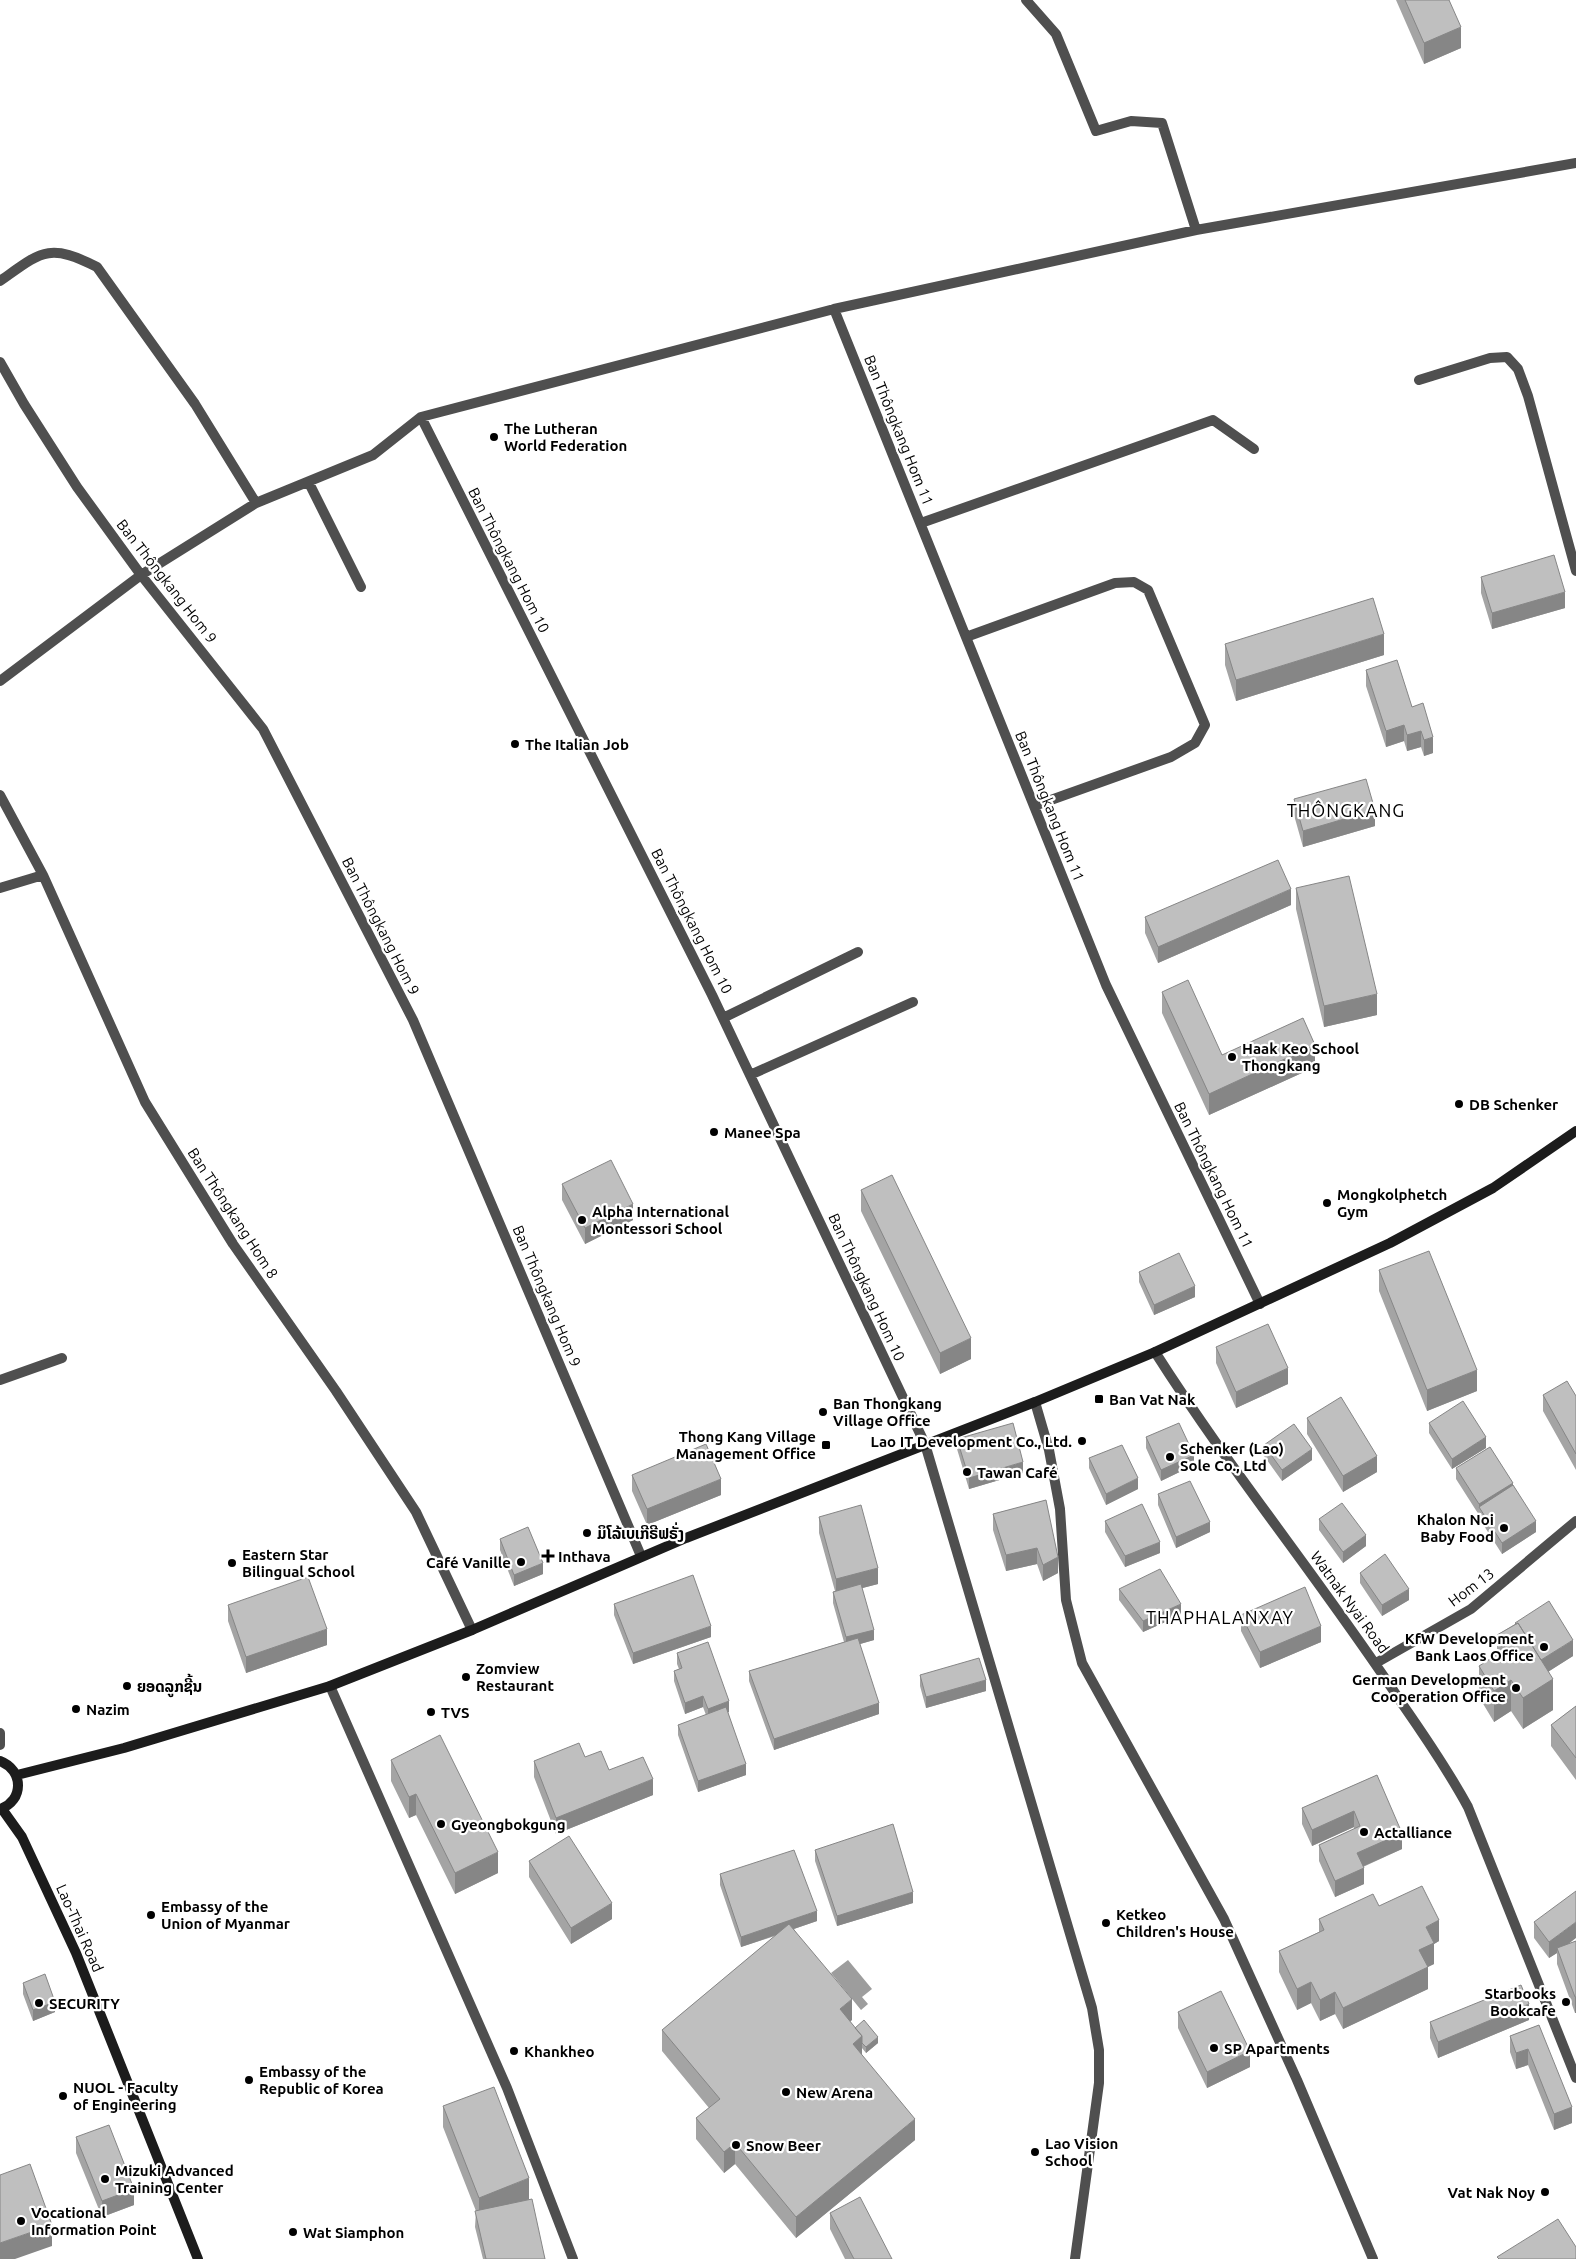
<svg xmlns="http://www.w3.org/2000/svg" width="1576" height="2259" font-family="Ubuntu,'Noto Sans Lao',sans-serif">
<rect width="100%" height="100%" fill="#fff"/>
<!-- water -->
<path fill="#9d9d9d" d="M848 1960 872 1989 862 1997 868 2004 861 2010 831 1973Z"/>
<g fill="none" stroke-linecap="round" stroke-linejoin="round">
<!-- street -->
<path stroke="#4f4f4f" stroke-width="10" d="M1026 0 1056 34 1096 131 1131 121 1162 123 1196 230
M0 281C41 252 48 242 97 267L195 404 256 503
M834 309 1106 985 1260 1304
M0 362 24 404 77 487 141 575 263 729 413 1020 641 1556
M1419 380 1490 358 1507 357 1518 369 1528 396 1576 571
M421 417 712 995 925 1444 1092 2008 1099 2050V2083L1075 2259
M309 483 361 587
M921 523 1213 420 1254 449
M966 637 1115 583 1134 582 1148 590 1205 725 1195 743 1171 757 1034 806
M0 681 141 575 256 503 373 455 421 417 834 309 1196 230 1576 163
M0 795 43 875 145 1102 233 1244 336 1391 416 1512 472 1630
M0 888 43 875
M723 1018 858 952
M750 1075 913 1002
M1155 1352C1232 1473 1324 1585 1403 1705 1426 1738 1449 1772 1468 1807L1576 2078
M0 1380 62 1358
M1035 1402 1049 1450 1060 1509 1066 1600 1082 1663 1224 1919 1297 2080 1373 2259
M1376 1663 1471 1609 1576 1521
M330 1686 507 2088 573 2259
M0 1733V1745"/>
<!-- secondary -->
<path stroke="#1c1c1c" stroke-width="10" d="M0 1761C24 1770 24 1801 0 1809
M17 1775 124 1748 330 1686 472 1630 686 1538 1035 1402 1155 1352 1390 1243 1493 1188 1576 1131
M2 1809 22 1837 76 1953 198 2259"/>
</g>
<!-- wall -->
<path fill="#a4a4a4" d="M1396 0H1449L1461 48 1424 64Z
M1481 577 1565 608 1492 629 1481 593Z
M1225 644 1384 655 1236 701 1225 665Z
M1366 670 1412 707 1433 753 1424 756 1421 747 1407 751 1404 741 1386 747 1366 686Z
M1294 799 1375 826 1303 847 1294 815Z
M1296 888 1377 1015 1324 1027 1296 909Z
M1291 905 1158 963 1145 933V917Z
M1162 992 1222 1055 1315 1067 1209 1115 1162 1013Z
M562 1184 633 1220 585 1244 562 1200Z
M861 1190 971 1359 940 1374 861 1211Z
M1379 1270 1477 1391 1427 1411 1379 1291Z
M1139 1272 1195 1297 1154 1315 1139 1282Z
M1216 1347 1288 1384 1236 1408 1216 1363Z
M1543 1395 1576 1396V1470L1543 1411Z
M1307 1418 1377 1472 1343 1492 1307 1434Z
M1429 1423 1486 1448 1452 1469 1429 1433Z
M1146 1437 1194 1465 1161 1481 1146 1448Z
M957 1439 1023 1473 969 1489 957 1449Z
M1264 1445 1312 1460 1282 1481 1264 1456Z
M1089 1458 1138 1489 1106 1505 1089 1468Z
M1456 1468 1513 1486 1536 1532 1502 1554 1479 1518V1515L1456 1479Z
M632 1475 721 1495 647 1525 632 1491Z
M1158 1494 1210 1532 1176 1548 1158 1505Z
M1046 1500 1058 1573 1043 1581 1037 1564 1006 1571 993 1530V1514Z
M819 1517 878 1584 862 1588 874 1640 860 1644 879 1714 774 1750 749 1681V1671L844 1642 833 1603V1592L835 1591 819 1533Z
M1319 1519 1366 1546 1343 1563 1319 1530Z
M1105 1521 1160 1553 1125 1567 1105 1532Z
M500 1539 543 1574 514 1586 500 1550Z
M1360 1573 1409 1600 1382 1616 1360 1583Z
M1119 1589 1181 1615 1143 1632 1119 1600Z
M614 1604 711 1637 633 1664 614 1615Z
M228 1605 327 1645 246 1673 228 1621Z
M1241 1615 1321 1642 1260 1668 1241 1631Z
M1515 1623 1573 1656 1549 1671 1553 1710 1523 1729 1511 1711 1494 1722 1479 1697V1666L1497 1654V1635L1515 1624Z
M677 1653 729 1712H728L746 1775 698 1792 678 1735V1725L706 1715 703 1707 685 1714 674 1681V1671L679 1669 677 1664Z
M920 1675 986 1691 926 1708 920 1686Z
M1576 1706V1780L1551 1746V1725Z
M585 1757 653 1795 556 1834 534 1777V1761Z
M391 1760 498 1873 455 1894 416 1815 409 1818 391 1781Z
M1377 1775 1402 1849 1363 1867 1364 1884 1335 1897 1319 1861V1845L1354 1829V1827L1312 1846 1302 1824V1808Z
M815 1850 913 1903 837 1926 815 1861Z
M529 1861 612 1919 571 1944 529 1877Z
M720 1874 817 1921 794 1929 852 2020 850 2021 855 2028 878 2043 866 2053 862 2048V2055L915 2140 796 2238 735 2164 724 2173 696 2139V2118L709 2108 662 2051V2030L775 1936 741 1947 720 1885Z
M1379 1906 1439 1941 1434 1944V1964L1428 1967V1989L1343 2029 1335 2014 1320 2021 1311 2003 1297 2010 1279 1972V1951L1319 1932V1919Z
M1534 1922 1570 1943 1576 1941 1575 2013 1557 1964V1953L1549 1958 1534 1938Z
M23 1983 55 2012 33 2021 23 1994Z
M1178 2012 1250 2067 1207 2088 1178 2028Z
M1529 2020 1438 2058 1430 2038V2022Z
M1539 2025 1572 2123 1554 2130 1528 2065 1516 2069 1510 2052V2036Z
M443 2106 529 2199 545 2259H483L475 2227 476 2211 443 2127Z
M76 2137 134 2205 102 2217 76 2153Z
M830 2213 892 2259H845L830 2229Z"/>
<!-- shaded-wall -->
<path fill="#868686" d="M1461 27V48L1424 64V43Z
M1565 592V608L1492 629V613Z
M1384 634V655L1236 701V680Z
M1404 725V741L1386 747V731Z
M1421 731V747L1407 751V735Z
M1433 737V753L1424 756V740Z
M1375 810V826L1303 847V831Z
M1291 889V905L1158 963V947Z
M1377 994V1015L1324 1027V1006Z
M1315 1045V1067L1209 1115V1094Z
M633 1204V1220L585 1244V1228Z
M1195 1286V1297L1154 1315V1305Z
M971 1338V1359L940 1374V1353Z
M1288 1368V1384L1236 1408V1392Z
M1477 1370V1391L1427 1411V1390Z
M1486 1437V1448L1452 1469V1459Z
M1312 1449V1460L1282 1481V1470Z
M1194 1455V1465L1161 1481V1470Z
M1377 1456V1472L1343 1492V1476Z
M1023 1462V1473L969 1489V1478Z
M1138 1478V1489L1106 1505V1494Z
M721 1479V1495L647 1525V1509Z
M1513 1483V1494L1479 1507V1515V1504Z
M1536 1521V1532L1502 1554V1543Z
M1210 1522V1532L1176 1548V1537Z
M1366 1535V1546L1343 1563V1552Z
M1160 1542V1553L1125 1567V1556Z
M1037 1548V1564L1006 1571V1555Z
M1058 1557V1573L1043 1581V1565Z
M543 1563V1574L514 1586V1575Z
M878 1568V1584L836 1595V1579Z
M1409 1589V1600L1382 1616V1605Z
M1181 1604V1615L1143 1632V1621Z
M711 1626V1637L633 1664V1653Z
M1321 1626V1642L1260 1668V1652Z
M327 1629V1645L246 1673V1657Z
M874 1630V1640L846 1648V1637Z
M1573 1640V1656L1540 1677V1661Z
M1553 1679V1710L1523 1729V1698Z
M986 1680V1691L926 1708V1697Z
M1511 1680V1711L1494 1722V1691Z
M703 1696V1707L685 1714V1703Z
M729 1701V1712L708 1719V1709Z
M879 1703V1714L774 1750V1739Z
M746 1764V1775L698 1792V1781Z
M653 1779V1795L556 1834V1818Z
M416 1794V1815L409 1818V1797Z
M1354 1811V1827L1312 1846V1830Z
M1402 1833V1849L1357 1869V1853Z
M498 1852V1873L455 1894V1873Z
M1364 1868V1884L1335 1897V1881Z
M913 1892V1903L837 1926V1916Z
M612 1903V1919L571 1944V1928Z
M817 1911V1921L741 1947V1937Z
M1439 1920V1941L1434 1944V1964L1419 1971V1950L1426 1927Z
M1576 1922V1938L1558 1952 1557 1948V1953L1549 1958V1942Z
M1428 1967V1989L1343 2029V2008Z
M1311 1982V2003L1297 2010V1989Z
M1335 1992V2014L1320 2021V2000Z
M1575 1997H1576V2013H1575Z
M852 1999V2020L840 2030V2009Z
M55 2002V2012L33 2021V2010Z
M1529 2004V2020L1438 2058V2042Z
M862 2036V2057L853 2044Z
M878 2037V2043L866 2053V2047Z
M1528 2049V2065L1516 2069V2053Z
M1250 2051V2067L1207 2088V2072Z
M1572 2107V2123L1554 2130V2114Z
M915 2119V2140L796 2238V2217Z
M735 2143V2164L724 2173V2152Z
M529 2178V2199L479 2219V2198Z
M134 2189V2205L102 2217V2201Z
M52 2225V2246L15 2259H0V2243Z"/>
<!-- building -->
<path fill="#bfbfbf" stroke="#868686" d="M1405 0H1449L1461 27 1424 43Z
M1554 555 1565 592 1492 613 1481 577Z
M1373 598 1384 634 1236 680 1225 644Z
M1397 660 1412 707 1423 703 1433 737 1424 740 1421 731 1407 735 1404 725 1386 731 1366 670Z
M1366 779 1375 810 1303 831 1294 799Z
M1278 860 1291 889 1158 947 1145 917Z
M1349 876 1377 994 1324 1006 1296 888Z
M1188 980 1222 1055 1303 1018 1315 1045 1209 1094 1162 992Z
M611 1160 633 1204 585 1228 562 1184Z
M892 1175 971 1338 940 1353 861 1190Z
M1429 1251 1477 1370 1427 1390 1379 1270Z
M1179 1253 1195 1286 1154 1305 1139 1272Z
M1268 1324 1288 1368 1236 1392 1216 1347Z
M1567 1381 1576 1396V1454L1543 1395Z
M1341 1397 1377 1456 1343 1476 1307 1418Z
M1463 1401 1486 1437 1452 1459 1429 1423Z
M1013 1423 1023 1462 969 1478 957 1439Z
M1179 1423 1194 1455 1161 1470 1146 1437Z
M1294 1424 1312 1449 1282 1470 1264 1445Z
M706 1444 721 1479 647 1509 632 1475Z
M1122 1445 1138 1478 1106 1494 1089 1458Z
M1490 1447 1513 1483 1479 1504 1456 1468Z
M1190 1481 1210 1522 1176 1537 1158 1494Z
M1513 1485 1536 1521 1502 1543 1479 1507Z
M1046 1500 1058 1557 1043 1565 1037 1548 1006 1555 993 1514Z
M1342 1503 1366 1535 1343 1552 1319 1519Z
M1142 1504 1160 1542 1125 1556 1105 1521Z
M861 1505 878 1568 836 1579 819 1517Z
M528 1527 543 1563 514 1575 500 1539Z
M1385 1554 1409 1589 1382 1605 1360 1573Z
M1160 1569 1181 1604 1143 1621 1119 1589Z
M693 1575 711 1626 633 1653 614 1604Z
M308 1577 327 1629 246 1657 228 1605Z
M861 1584 874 1630 846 1637 833 1592Z
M1305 1587 1321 1626 1260 1652 1241 1615Z
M1549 1601 1573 1640 1541 1660 1518 1623 1516 1624 1515 1623Z
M1518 1623 1553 1679 1523 1698 1511 1680 1494 1691 1479 1666 1506 1649 1497 1635Z
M858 1638 879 1703 774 1739 749 1671Z
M708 1642 729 1701 708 1709 703 1696 685 1703 674 1671 682 1668 677 1653Z
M979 1658 986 1680 926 1697 920 1675Z
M1576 1706V1758L1551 1725Z
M726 1707 746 1764 698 1781 678 1725Z
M440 1735 498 1852 455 1873 416 1794 409 1797 391 1760Z
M579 1743 585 1757 601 1751 609 1770 643 1757 653 1779 556 1818 534 1761Z
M1377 1775 1402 1833 1357 1853 1364 1868 1335 1881 1319 1845 1360 1826 1354 1811 1312 1830 1302 1808Z
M893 1824 913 1892 837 1916 815 1850Z
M569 1836 612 1903 571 1928 529 1861Z
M794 1850 817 1911 741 1937 720 1874Z
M1422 1886 1439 1920 1426 1927 1434 1943 1419 1950 1428 1967 1343 2008 1335 1992 1320 2000 1311 1982 1297 1989 1279 1951 1324 1930 1319 1919 1373 1894 1379 1906Z
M1576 1891V1922L1549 1942 1534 1922Z
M789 1924 852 1999 840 2009 862 2036 853 2044 915 2119 796 2217 735 2143 724 2152 696 2118 720 2099 662 2030Z
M1576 1941V1997H1575L1557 1948Z
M45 1974 55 2002 33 2010 23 1983Z
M1521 1985 1529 2004 1438 2042 1430 2022Z
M1221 1991 1250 2051 1207 2072 1178 2012Z
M864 2020 878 2037 866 2047 862 2043V2036L855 2028Z
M1539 2025 1572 2107 1554 2114 1528 2049 1516 2053 1510 2036Z
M494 2087 529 2178 479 2198 443 2106Z
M109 2125 134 2189 102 2201 76 2137Z
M30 2164 52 2225 0 2243V2175Z
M860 2197 892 2259H854L830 2213Z
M532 2199 545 2259H486L475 2211Z
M1558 2219 1576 2247V2259H1499L1497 2257Z"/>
<!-- markers -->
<g fill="#000" stroke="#fff" stroke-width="2">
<circle cx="494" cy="437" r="5"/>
<circle cx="515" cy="744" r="5"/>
<circle cx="1232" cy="1057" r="5"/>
<circle cx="1459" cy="1104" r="5"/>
<circle cx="714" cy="1132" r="5"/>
<circle cx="1327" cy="1203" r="5"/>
<circle cx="582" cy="1220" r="5"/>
<rect x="1094" y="1394" width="10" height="10" rx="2.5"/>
<circle cx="823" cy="1412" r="5"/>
<circle cx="1082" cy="1441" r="5"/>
<rect x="821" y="1440" width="10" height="10" rx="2.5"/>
<circle cx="1170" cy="1457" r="5"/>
<circle cx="967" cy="1472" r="5"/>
<circle cx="1504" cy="1528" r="5"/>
<circle cx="587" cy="1533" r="5"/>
<path d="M545.5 1548.5h5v5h5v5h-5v5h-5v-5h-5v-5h5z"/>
<circle cx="521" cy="1562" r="5"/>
<circle cx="232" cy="1563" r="5"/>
<circle cx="1544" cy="1647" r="5"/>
<circle cx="466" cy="1677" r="5"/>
<circle cx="127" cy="1686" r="5"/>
<circle cx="1516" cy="1688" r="5"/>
<circle cx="76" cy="1709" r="5"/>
<circle cx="431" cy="1712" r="5"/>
<circle cx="441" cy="1824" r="5"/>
<circle cx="1364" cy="1832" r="5"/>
<circle cx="151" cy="1915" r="5"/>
<circle cx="1106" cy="1923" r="5"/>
<circle cx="1566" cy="2002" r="5"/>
<circle cx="39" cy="2003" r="5"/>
<circle cx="1214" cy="2048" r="5"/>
<circle cx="514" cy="2051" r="5"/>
<circle cx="249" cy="2080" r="5"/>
<circle cx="786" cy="2092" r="5"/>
<circle cx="63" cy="2096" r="5"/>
<circle cx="736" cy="2145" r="5"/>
<circle cx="1035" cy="2152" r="5"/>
<circle cx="105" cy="2179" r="5"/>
<circle cx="1545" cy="2192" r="5"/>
<circle cx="21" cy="2221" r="5"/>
<circle cx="293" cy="2232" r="5"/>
</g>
<g text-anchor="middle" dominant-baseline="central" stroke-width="4.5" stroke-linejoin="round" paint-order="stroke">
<!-- poi labels -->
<g font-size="15" font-weight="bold" fill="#000" stroke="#fff" text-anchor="start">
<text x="504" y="428">The Lutheran<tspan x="504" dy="17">World Federation</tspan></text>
<text x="525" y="744">The Italian Job</text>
<text x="1242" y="1048">Haak Keo School<tspan x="1242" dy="17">Thongkang</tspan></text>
<text x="1469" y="1104">DB Schenker</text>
<text x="724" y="1132">Manee Spa</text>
<text x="1337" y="1194">Mongkolphetch<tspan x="1337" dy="17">Gym</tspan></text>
<text x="592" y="1211">Alpha International<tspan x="592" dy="17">Montessori School</tspan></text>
<text x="1109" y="1399">Ban Vat Nak</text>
<text x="833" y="1403">Ban Thongkang<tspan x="833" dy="17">Village Office</tspan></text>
<text x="816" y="1436" text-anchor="end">Thong Kang Village<tspan x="816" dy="17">Management Office</tspan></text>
<text x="1072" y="1441" text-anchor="end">Lao IT Development Co., Ltd.</text>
<text x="1180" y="1448">Schenker (Lao)<tspan x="1180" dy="17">Sole Co., Ltd</tspan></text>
<text x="977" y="1472">Tawan Café</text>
<text x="1494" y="1519" text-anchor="end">Khalon Noi<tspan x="1494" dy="17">Baby Food</tspan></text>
<text x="597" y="1533">ມິໂລ້ເບເກີຣີຟຣັ່ງ</text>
<text x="242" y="1554">Eastern Star<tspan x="242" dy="17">Bilingual School</tspan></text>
<text x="558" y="1556">Inthava</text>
<text x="511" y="1562" text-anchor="end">Café Vanille</text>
<text x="1534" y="1638" text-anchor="end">KfW Development<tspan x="1534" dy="17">Bank Laos Office</tspan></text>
<text x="476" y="1668">Zomview<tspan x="476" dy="17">Restaurant</tspan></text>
<text x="1506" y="1679" text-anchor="end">German Development<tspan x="1506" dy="17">Cooperation Office</tspan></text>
<text x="137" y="1686">ຍອດລູກຊີ້ນ</text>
<text x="86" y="1709">Nazim</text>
<text x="441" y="1712">TVS</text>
<text x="451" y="1824">Gyeongbokgung</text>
<text x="1374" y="1832">Actalliance</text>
<text x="161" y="1906">Embassy of the<tspan x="161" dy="17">Union of Myanmar</tspan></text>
<text x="1116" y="1914">Ketkeo<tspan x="1116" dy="17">Children's House</tspan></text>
<text x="1556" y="1993" text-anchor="end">Starbooks<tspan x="1556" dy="17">Bookcafe</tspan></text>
<text x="49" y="2003">SECURITY</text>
<text x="1224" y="2048">SP Apartments</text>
<text x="524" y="2051">Khankheo</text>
<text x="259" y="2071">Embassy of the<tspan x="259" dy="17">Republic of Korea</tspan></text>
<text x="73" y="2087">NUOL - Faculty<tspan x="73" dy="17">of Engineering</tspan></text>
<text x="796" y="2092">New Arena</text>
<text x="1045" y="2143">Lao Vision<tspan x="1045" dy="17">School</tspan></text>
<text x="746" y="2145">Snow Beer</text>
<text x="115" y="2170">Mizuki Advanced<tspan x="115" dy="17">Training Center</tspan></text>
<text x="1535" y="2192" text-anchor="end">Vat Nak Noy</text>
<text x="31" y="2212">Vocational<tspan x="31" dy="17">Information Point</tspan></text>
<text x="303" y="2232">Wat Siamphon</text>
</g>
<!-- street labels -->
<g font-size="15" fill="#000" stroke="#fff">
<text transform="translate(899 430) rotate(68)">Ban Thôngkang Hom 11</text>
<text transform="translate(509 560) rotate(63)">Ban Thôngkang Hom 10</text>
<text transform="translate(167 581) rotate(52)">Ban Thôngkang Hom 9</text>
<text transform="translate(1050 806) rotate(68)">Ban Thôngkang Hom 11</text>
<text transform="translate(692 921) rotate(63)">Ban Thôngkang Hom 10</text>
<text transform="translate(381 926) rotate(63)">Ban Thôngkang Hom 9</text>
<text transform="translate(1214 1175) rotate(64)">Ban Thôngkang Hom 11</text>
<text transform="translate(233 1213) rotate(57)">Ban Thôngkang Hom 8</text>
<text transform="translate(867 1287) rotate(65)">Ban Thôngkang Hom 10</text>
<text transform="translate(547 1296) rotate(67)">Ban Thôngkang Hom 9</text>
<text transform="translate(1471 1587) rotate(-37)">Hom 13</text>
<text transform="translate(1350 1602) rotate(54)">Watnak Nyai Road</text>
<text transform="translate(80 1928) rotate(66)">Lao-Thai Road</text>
</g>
<!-- quarter labels -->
<g font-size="18" letter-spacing="1" fill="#000" stroke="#fff">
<text x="1346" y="810">THÔNGKANG</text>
<text x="1220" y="1617">THAPHALANXAY</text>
</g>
</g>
</svg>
